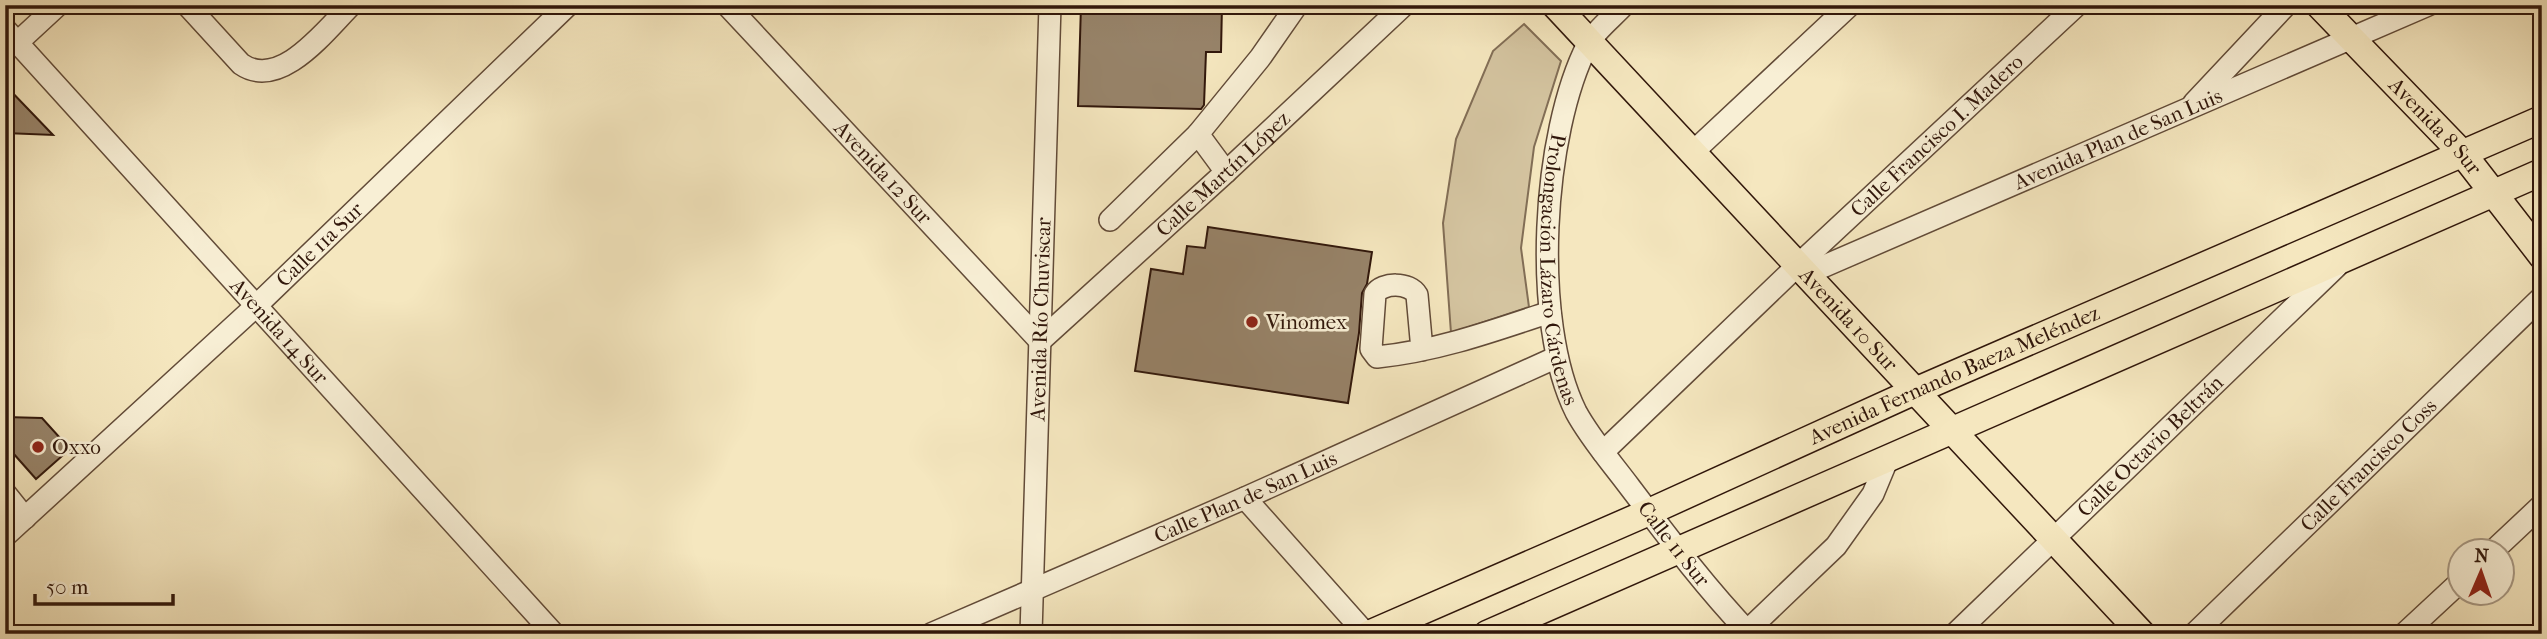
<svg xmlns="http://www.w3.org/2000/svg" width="2547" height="639" font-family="'IM FELL French Canon',serif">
<rect width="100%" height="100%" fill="#f5e7bf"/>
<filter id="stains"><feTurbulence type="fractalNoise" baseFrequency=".00286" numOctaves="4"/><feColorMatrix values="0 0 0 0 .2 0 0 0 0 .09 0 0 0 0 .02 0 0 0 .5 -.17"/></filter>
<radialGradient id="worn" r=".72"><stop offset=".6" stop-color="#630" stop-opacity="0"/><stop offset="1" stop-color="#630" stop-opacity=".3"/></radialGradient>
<!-- green -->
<path fill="#d4c4a0" stroke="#826e56" stroke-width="2" d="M1524 24 1561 61 1534 147 1521 248 1529 307 1451 333 1443 223 1456 139 1493 51Z"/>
<!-- building -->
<path fill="#978369" stroke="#31170b" stroke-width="2" d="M1081 5H1222L1221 52H1206L1204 105 1201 109 1078 106Z
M5 85 53 135 5 133Z
M1208 227 1372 252 1367 284 1362 293 1359 333 1348 403 1135 371 1151 269 1183 274 1187 246 1205 248Z
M5 417 42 418 70 449 36 479 5 444Z"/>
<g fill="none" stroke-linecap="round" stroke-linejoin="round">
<defs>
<g id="minor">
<path d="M187 5 241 64C280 91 325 31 351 5"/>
<path id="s1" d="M727 5 1040 341 1226 172 1404 5"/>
<path id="s2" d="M1624 5C1613 17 1596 30 1588 44 1542 133 1531 322 1576 412 1590 438 1611 462 1629 486 1667 536 1706 588 1750 634"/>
<path id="s3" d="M5 29 554 634"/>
<path d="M18 42 58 5"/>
<path d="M2194 103 2286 5"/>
<path d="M1198 134 1260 58 1297 5"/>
<path d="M1693 152 1850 5"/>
<path d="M1110 220 1198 134 1226 172"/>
<path id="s4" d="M1806 274 2428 5"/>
<path d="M1422 350 1417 295C1410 282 1382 282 1375 294L1371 349 1377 357C1437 351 1493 331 1550 312"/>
<path id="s5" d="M1603 452 1798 265 2077 5"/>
<path d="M5 493 25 518"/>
<path d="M1245 498 1366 634"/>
<path id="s6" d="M5 536 257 305 568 5"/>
<path d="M2492 552 2542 505"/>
<path id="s7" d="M931 634 1245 498 1557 357"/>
<path id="s8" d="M1031 634 1050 5"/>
<path d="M1744 634 1836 546 1873 494 1888 458"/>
<path id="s9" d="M1955 634 2337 266"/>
<path id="s10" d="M2194 634 2542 297"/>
<path d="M2404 634 2460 582"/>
</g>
<g id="major">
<path id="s11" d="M1555 5 2142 634"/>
<path id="s12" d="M2319 5 2463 154 2542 256"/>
<path id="s13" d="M1369 634 1649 512 1915 391 2542 119"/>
<path d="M1487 634 2542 172"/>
</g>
</defs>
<!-- minor casing -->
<use href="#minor" stroke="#624b38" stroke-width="24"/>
<!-- major casing -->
<use href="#major" stroke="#31170b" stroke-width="29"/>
<!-- minor -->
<use href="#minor" stroke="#f8efd5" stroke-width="21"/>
<!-- major -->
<use href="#major" stroke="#f5e7bf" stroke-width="26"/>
</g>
<!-- markers -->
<g fill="#8f2418" stroke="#f8efd5" stroke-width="2.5">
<circle cx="1252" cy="322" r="7"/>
<circle cx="38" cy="447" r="7"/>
</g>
<g text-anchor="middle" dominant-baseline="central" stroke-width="5" stroke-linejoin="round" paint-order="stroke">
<!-- street labels -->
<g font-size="21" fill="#31170b" stroke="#f8efd5">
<text stroke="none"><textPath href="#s12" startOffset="168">Avenida 8 Sur</textPath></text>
<text stroke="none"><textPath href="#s5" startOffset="460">Calle Francisco I. Madero</textPath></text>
<text stroke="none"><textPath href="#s4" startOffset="340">Avenida Plan de San Luis</textPath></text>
<text stroke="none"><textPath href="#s1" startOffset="229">Avenida 12 Sur</textPath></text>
<text stroke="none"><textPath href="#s1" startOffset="707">Calle Martín López</textPath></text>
<text stroke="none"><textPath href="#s6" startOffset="429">Calle 11a Sur</textPath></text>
<text stroke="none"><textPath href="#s2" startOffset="285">Prolongación Lázaro Cárdenas</textPath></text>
<text stroke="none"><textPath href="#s11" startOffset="430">Avenida 10 Sur</textPath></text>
<text stroke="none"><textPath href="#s8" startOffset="315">Avenida Río Chuviscar</textPath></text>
<text stroke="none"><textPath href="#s3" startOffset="408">Avenida 14 Sur</textPath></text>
<text stroke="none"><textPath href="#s13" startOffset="640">Avenida Fernando Baeza Meléndez</textPath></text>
<text stroke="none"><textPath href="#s9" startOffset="271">Calle Octavio Beltrán</textPath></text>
<text stroke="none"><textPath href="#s10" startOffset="243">Calle Francisco Coss</textPath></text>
<text stroke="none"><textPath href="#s7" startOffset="343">Calle Plan de San Luis</textPath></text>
<text stroke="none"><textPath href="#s2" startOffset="595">Calle 11 Sur</textPath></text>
</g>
<!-- poi labels -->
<g font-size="21" fill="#31170b" stroke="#f8efd5" text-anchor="start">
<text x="1266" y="322">Vinomex</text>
<text x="52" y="447">Oxxo</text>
</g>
</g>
<!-- margin -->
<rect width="2547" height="639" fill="none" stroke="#f5e7bf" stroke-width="28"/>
<rect x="7" y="7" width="2533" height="625" fill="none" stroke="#31170b" stroke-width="3.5"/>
<rect x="14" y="14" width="2519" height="611" fill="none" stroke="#31170b" stroke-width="2"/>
<!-- north arrow -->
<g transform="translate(2481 572) rotate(2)"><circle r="33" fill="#f8efd5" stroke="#a89984" stroke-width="2"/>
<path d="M0-5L12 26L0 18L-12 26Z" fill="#8f2418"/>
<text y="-10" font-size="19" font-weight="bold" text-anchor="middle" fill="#31170b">N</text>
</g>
<!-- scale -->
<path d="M35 594v10h138v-10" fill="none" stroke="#31170b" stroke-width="3.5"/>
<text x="46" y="594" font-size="21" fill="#31170b" stroke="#f8efd5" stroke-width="5" paint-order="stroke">50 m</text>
<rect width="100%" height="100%" filter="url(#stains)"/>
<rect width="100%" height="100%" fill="url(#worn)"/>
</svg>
